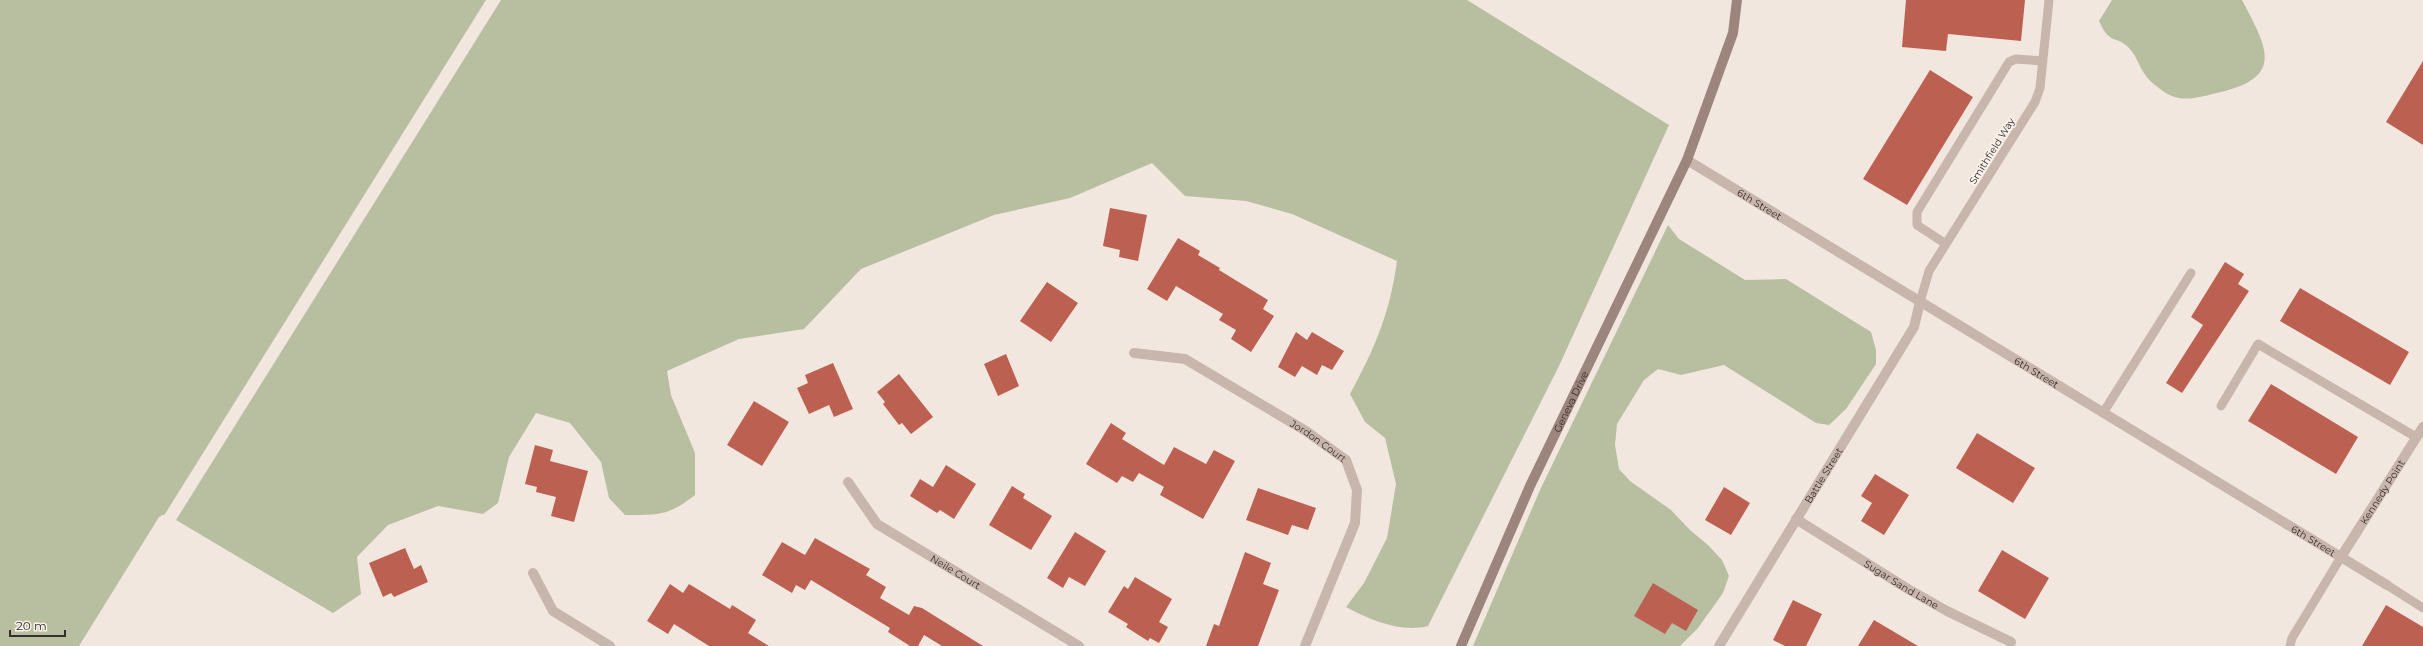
<svg xmlns="http://www.w3.org/2000/svg" width="2423" height="646" font-family="Montserrat,sans-serif">
<rect width="100%" height="100%" fill="#f1e7df"/>
<!-- green -->
<path fill="#b8bfa0" d="M0 0H486L165 514 159 517 79 646H0Z
M501 0H1467L1669 125 1559 366 1428 626C1401 633 1370 620 1346 607L1364 583 1387 538 1396 484 1385 438 1365 422 1350 394C1375 348 1390 313 1397 261L1292 214 1246 201 1185 196 1152 163 1070 198 994 215 861 269 804 329 739 339 667 371 671 395 695 453V495C668 516 659 515 625 515L609 498 601 462 570 423 536 413 509 457 498 503 483 514 438 506 388 525 357 557 361 594 333 613 176 520Z
M2112 0H2242C2266 46 2287 78 2217 93 2203 96 2187 102 2172 96 2166 94 2150 82 2146 76 2139 67 2138 58 2129 48 2117 35 2110 46 2099 21Z
M1668 225 1679 239 1745 280 1786 279 1871 332 1876 350V364L1846 409 1829 425 1816 423 1724 365 1681 375 1658 369 1644 380 1617 424 1615 445 1619 469 1630 481 1671 510 1690 530 1708 545 1722 560 1729 576 1723 593 1698 628 1680 646H1473L1540 490Z"/>
<!-- building -->
<path fill="#bc6152" d="M1906 0H2025L2021 41 1948 34 1946 51 1902 47Z
M2423 61V145L2386 122Z
M1930 70 1973 97 1907 205 1863 179Z
M1110 208 1147 215 1138 261 1119 257 1120 250 1103 246Z
M1178 238 1200 251 1198 255 1220 268 1219 270 1268 300 1263 309 1274 316 1251 352 1231 339 1236 330 1219 320 1223 314 1176 286 1167 301 1147 289Z
M2225 262 2244 274 2238 284 2249 291 2182 393 2166 383 2203 325 2191 317Z
M1047 282 1078 303 1051 342 1020 321Z
M2300 288 2409 352 2390 385 2280 321Z
M1296 332 1307 340 1312 332 1344 351 1332 370 1322 365 1317 375 1302 366 1295 377 1278 367Z
M1006 354 1019 386 998 396 984 364Z
M833 363 853 409 834 417 829 405 809 414 797 388 808 383 805 375Z
M899 374 933 417 911 434 902 423 899 425 883 404 885 402 877 392Z
M2271 384 2358 437 2336 474 2248 421Z
M754 401 789 422 762 466 727 445Z
M1111 423 1126 433 1122 439 1164 465 1174 447 1206 464 1214 450 1235 461 1203 519 1160 495 1164 487 1139 473 1133 482 1122 476 1117 483 1086 464Z
M1977 433 2035 468 2013 503 1956 468Z
M535 445 553 450 550 461 588 471 574 522 551 516 556 497 536 492 537 487 525 484Z
M946 465 976 484 954 519 940 510 937 513 910 496 920 479 933 487Z
M1875 474 1909 495 1884 535 1861 521 1872 503 1861 496Z
M1012 486 1025 494 1023 498 1052 516 1031 550 989 525Z
M1724 487 1750 503 1731 535 1705 520Z
M1258 488 1316 508 1308 530 1292 525 1288 535 1246 520Z
M1075 532 1106 551 1085 586 1069 577 1063 588 1047 578Z
M815 538 870 569 866 575 886 587 880 598 909 615 914 606 922 608 983 646H942L924 635 918 646H910L888 632 890 628 811 580 805 590 796 585 792 593 762 575 782 542 805 555Z
M405 548 414 569 421 565 428 582 394 597 391 593 383 597 369 563Z
M2002 550 2049 578 2025 619 1978 591Z
M1245 552 1271 563 1263 584 1279 590 1258 646H1206L1214 624 1219 626Z
M1135 577 1172 599 1159 622 1168 627 1159 643 1150 638 1148 641 1126 627 1128 624 1108 612 1124 586 1128 589Z
M1653 583 1698 610 1686 631 1672 623 1665 634 1634 616Z
M670 584 683 593 689 584 730 609 732 605 756 620 748 633 769 646H709L674 624 668 634 647 621Z
M1793 600 1822 614 1806 646H1785L1773 640Z
M2386 605 2423 627V646H2362Z
M1874 620 1918 646H1858Z"/>
<g fill="none" stroke-linecap="round" stroke-linejoin="round">
<!-- service -->
<path stroke="#c8b6ac" stroke-width="9" d="M1946 244 1917 225V212L2009 62 2016 59 2043 61
M1920 302 1929 271 2035 102 2040 88 2049 0
M2221 406 2258 344 2416 437
M2103 413 2191 273
M2387 585 2423 608
M2290 646 2292 638 2341 557"/>
<!-- minor -->
<g stroke="#c8b6ac" stroke-width="10">
<path id="s1" d="M1687 160 2387 585"/>
<path id="s2" d="M1134 353 1185 359 1306 431 1346 460 1357 490 1355 523 1305 646"/>
<path id="s3" d="M848 482 877 524 1079 646"/>
<path id="s4" d="M1796 519 1908 589 1947 611 2011 642"/>
<path id="s5" d="M2341 557 2423 427"/>
<path d="M533 573 553 611 610 646"/>
<path id="s6" d="M1719 646 1914 327 1920 302"/>
</g>
<!-- secondary -->
<path stroke="#9c857d" stroke-width="10" id="s7" d="M1461 646 1530 486 1687 160 1733 33 1737 0"/>
</g>
<g text-anchor="middle" dominant-baseline="central" stroke-width="3.5" stroke-linejoin="round" paint-order="stroke">
<!-- street labels -->
<g font-size="10" fill="#372d2a" stroke="#f9f1eb">
<text transform="translate(1992 151) rotate(-58)">Smithfield Way</text>
<text stroke="none"><textPath href="#s1" startOffset="85">6th Street</textPath></text>
<text stroke="none"><textPath href="#s1" startOffset="409">6th Street</textPath></text>
<text stroke="none"><textPath href="#s7" startOffset="268">Geneva Drive</textPath></text>
<text stroke="none"><textPath href="#s2" startOffset="208">Jordon Court</textPath></text>
<text stroke="none"><textPath href="#s6" startOffset="200">Battle Street</textPath></text>
<text stroke="none"><textPath href="#s5" startOffset="77">Kennedy Point</textPath></text>
<text stroke="none"><textPath href="#s1" startOffset="733">6th Street</textPath></text>
<text stroke="none"><textPath href="#s3" startOffset="143">Neile Court</textPath></text>
<text stroke="none"><textPath href="#s4" startOffset="124">Sugar Sand Lane</textPath></text>
</g>
</g>
<!-- scale -->
<path d="M10 630v6h55v-6" fill="none" stroke="#372d2a" stroke-width="2"/>
<text x="16" y="630" font-size="12" fill="#372d2a" stroke="#f9f1eb" stroke-width="3" paint-order="stroke">20 m</text>
</svg>
